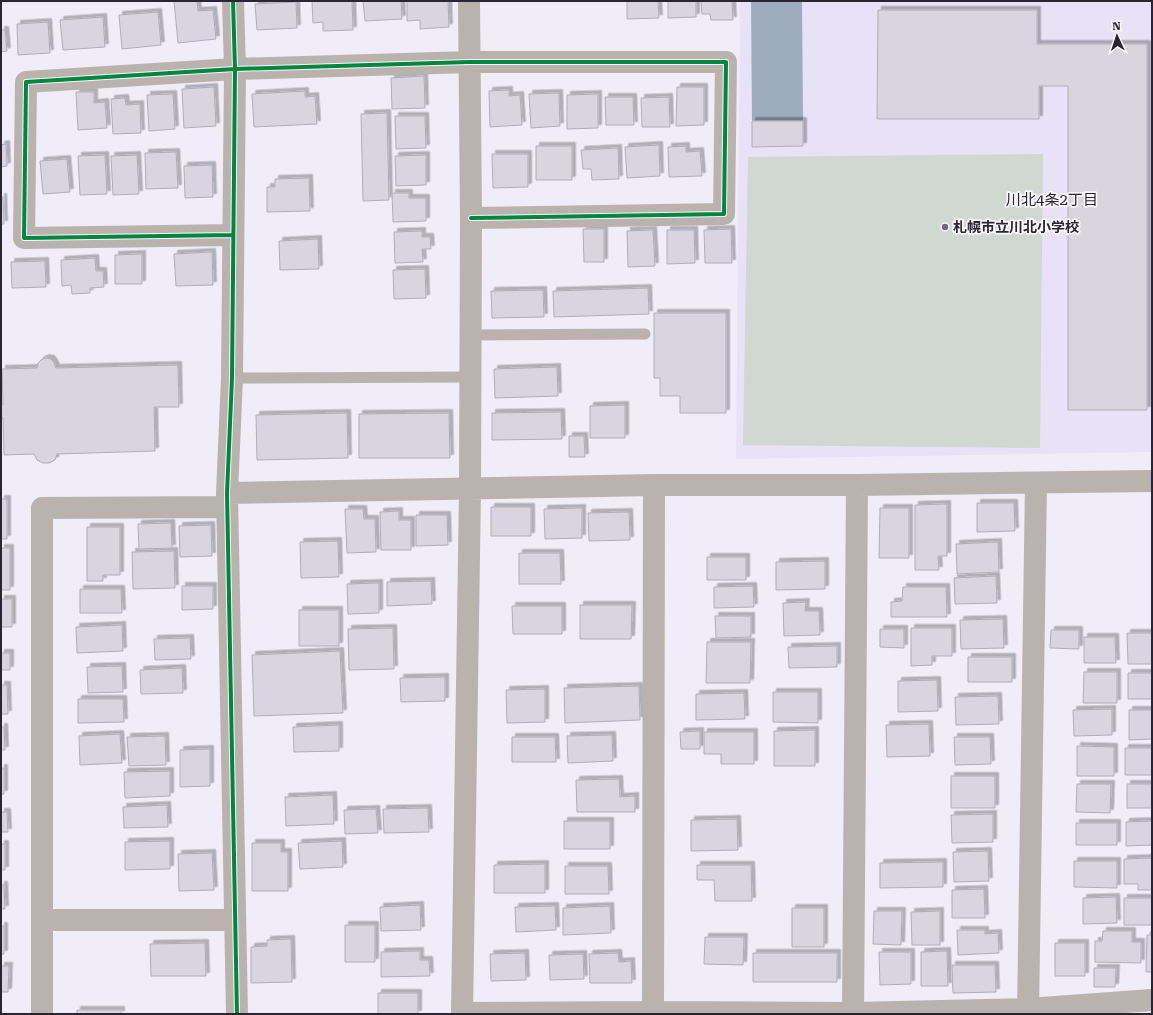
<svg xmlns="http://www.w3.org/2000/svg" width="1153" height="1015" font-family="'Roboto Serif','Noto Sans JP',serif">
<defs>
<filter id="shadow"><feDropShadow dx="3.5" dy="-3.5" stdDeviation="0" flood-color="#0004"/></filter>
</defs>
<rect width="100%" height="100%" fill="#f0edf9"/>
<!-- built -->
<path fill="#e7e2f6" d="M740 1H1152V452L736 459Z"/>
<!-- green -->
<path fill="#d1d8d1" d="M1043 154 1040 448 743 445 748 157Z"/>
<!-- water -->
<path fill="#9dacbf" d="M751 1H802L803 121H752Z"/>
<!-- building -->
<path fill="#d8d5e1" stroke="#b0adb9" filter="url(#shadow)" d="M174 1H197L198 11 213 10 216 39 178 43Z
M312 1H352L353 30 323 31V22L313 23Z
M363 1H401L402 19 365 21Z
M407 1H448L449 27 420 29V20L407 21Z
M627 1H658L659 18 627 19Z
M668 1H696V17L668 18Z
M701 1H732L733 20H711L710 14H702Z
M296 2 297 28 257 30 255 4Z
M878 10H1037V44H1147V410H1068V86H1039V119H877Z
M158 12 161 45 122 49 119 15Z
M103 17 105 47 63 50 60 20Z
M48 22 50 53 18 55 17 24Z
M1 30H5L7 51 1 52Z
M424 76 425 108 392 109 391 78Z
M214 87 216 126 184 128 182 89Z
M677 87H704V125L676 126Z
M509 90V96L520 95 522 125 490 127 489 91Z
M305 91V97L315 96 317 124 254 127 252 94Z
M76 92H94V103L105 102 107 128 78 130Z
M559 93 560 126 531 128 529 94Z
M173 94 175 129 149 131 147 95Z
M598 94V128L567 129V95Z
M605 97H633L634 125H606Z
M669 97 670 127H642L641 98Z
M125 98 126 105 140 104 141 133 113 134 111 99Z
M387 113 389 200 363 201 361 114Z
M395 116H425L426 148 396 149Z
M752 121H803V146L752 147Z
M6 144 7 166 1 167V145Z
M659 145 660 176 627 178 625 147Z
M536 146H572V180H536Z
M686 146V152L700 151 702 176 669 177 668 147Z
M618 148 619 179 592 180 591 169H583L581 150Z
M176 152 178 188 146 189 145 153Z
M492 154H528V187L493 188Z
M105 155 107 194 80 195 78 156Z
M137 155 139 194 113 195 111 156Z
M426 155V185L396 186 395 156Z
M67 159 70 192 43 194 40 161Z
M212 165 213 197 185 198 184 166Z
M309 178 310 211 267 212V187H275V179Z
M392 193H409V198H426V221L393 222Z
M1 197H3L4 224H1Z
M583 229H604V262H584Z
M731 229 732 263H705L704 230Z
M653 230 655 266 628 267 627 231Z
M667 230H694L695 263 667 264Z
M422 231V237H430L431 249H422L423 262 395 263 394 232Z
M318 239 319 269 280 270 279 241Z
M212 252 213 285 176 286 174 254Z
M142 254V284H115V255Z
M95 258 96 271H103L104 287 90 288V293L72 294 71 285 62 286 61 260Z
M45 261 46 287 12 288 11 262Z
M425 269 426 298 394 299 393 270Z
M648 288 649 314 554 317 553 291Z
M543 290 544 317 492 318 491 291Z
M654 313H726V413H680V396H660V378H654Z
M46 358 51 359 54 363 56 368 178 365 179 407H154L155 451 57 454 55 460 49 463H43L37 460 34 454 4 455 3 418 1 417V405L3 404 2 369 37 368 38 363 41 360Z
M557 367 558 396 495 398 494 369Z
M625 405V438H590V406Z
M561 412 562 439 492 440V413Z
M347 413 348 458 257 460 256 415Z
M449 413 450 458H359V414Z
M569 436H584L585 457H569Z
M1 499H7V539H1Z
M977 503H1014L1015 531 977 532Z
M947 504V556H938L939 570H915V505Z
M491 507H531V536H491Z
M582 508V538L545 539 544 509Z
M880 508H909V558H879Z
M345 509H363L364 519H375L376 552 347 553Z
M399 511V520H411V550H381L380 512Z
M629 512 630 540 589 541 588 513Z
M416 515H447L448 545 416 546Z
M171 523 172 548 139 549 138 524Z
M211 525 212 556 180 557 179 526Z
M87 527H120V575H103V581H87Z
M338 541 339 577 301 578 300 542Z
M998 542 999 572 957 574 956 544Z
M1 548H10V590H1Z
M174 551 175 588 133 589 132 552Z
M519 553H560L561 584H519Z
M707 557H746V580H707Z
M825 561V589L776 590V562Z
M996 576 997 603 955 604 954 578Z
M431 581 432 604 387 606V582Z
M379 583V613L348 614 347 584Z
M182 586H213V609L182 610Z
M753 586 754 607 714 608V587Z
M903 587H946L947 617H891V602L902 601Z
M80 589H121L122 613H80Z
M1 599H12V627H1Z
M806 602 805 611H819L820 635 784 636 783 603Z
M580 605H632L631 639H580Z
M512 606H562V634H513Z
M299 610H339V646H299Z
M715 616H751V637L716 638Z
M1003 619 1004 648 961 649 960 620Z
M122 625 123 651 77 653 76 627Z
M393 628 394 669 349 670 348 629Z
M911 628H952V656H932V665L911 666Z
M880 629H904V648L880 647Z
M1051 630H1079V649L1050 648Z
M1127 633H1152V664H1128Z
M1084 637H1115L1116 663H1084Z
M190 638 191 659 155 660 154 639Z
M707 642H751L750 683H706Z
M837 646V667L789 668 788 647Z
M340 651 343 713 254 716 252 655Z
M1 653H10V670H1Z
M968 657H1012V682H968Z
M122 666 123 692 88 693 87 667Z
M182 668 183 693 141 694 140 670Z
M1084 672H1117V703H1083Z
M1128 673H1152V699H1128Z
M445 677V701L401 702 400 678Z
M937 680 938 711 898 712V681Z
M1 685H7L8 714H1Z
M639 686 640 720 565 723 564 688Z
M545 689V722L507 723 506 690Z
M773 692H818V723L773 722Z
M744 693 745 719 696 720V694Z
M998 696 999 724 956 725 955 697Z
M78 699H123L124 722 78 723Z
M1112 709V735L1074 736 1073 710Z
M1129 710H1152V739L1129 740Z
M929 724 930 756 887 757 886 725Z
M339 725V751L294 752 293 727Z
M1 727H4L5 750H1Z
M815 730V766H774V731Z
M700 731V749H681L680 732Z
M704 732H754V764H721V754H704Z
M120 734 122 763 80 765 79 736Z
M612 735 613 761 568 763 567 736Z
M165 736 166 765 129 766 127 737Z
M512 737H555L556 762H512Z
M954 737H990L991 764 955 765Z
M1077 746 1114 747V776H1077Z
M1125 748H1152V775H1125Z
M210 749V786L180 787V750Z
M1 768H4V794H1Z
M170 771V796L125 798 124 772Z
M951 776H995V808H951Z
M619 779 620 797 635 796V812H577L576 780Z
M1077 784H1111L1110 813 1076 812Z
M1127 784H1152V808H1127Z
M333 795 334 824 286 826 285 797Z
M167 805 168 827 124 828 123 807Z
M428 808 429 832 384 833 383 809Z
M376 809 378 833 345 834 344 810Z
M1 812H7L8 832H1Z
M993 814V842L952 843 951 815Z
M737 819 738 850 691 851V820Z
M564 821H610V849H564Z
M1152 821V845L1126 846V822Z
M1076 823H1117V845H1076Z
M170 841V869L125 870V842Z
M342 841 343 867 300 869 298 843Z
M252 843H281V852H288V891H252Z
M1 844H5V870H1Z
M988 851 989 881 954 882 953 852Z
M212 853 214 890 179 891 178 854Z
M1152 858V890H1138V884H1124V859Z
M1074 861H1117V888L1074 887Z
M943 862V887L880 888V863Z
M545 864V893H494V865Z
M697 865H751L752 901H715L714 880H697Z
M565 866H608L609 894H565Z
M1 885H4L5 909H1Z
M984 889 985 918H952V890Z
M1116 897 1117 923 1083 924V898Z
M1124 898H1152V925H1124Z
M420 905 421 930 381 931 380 907Z
M555 906 556 930 516 932 515 907Z
M610 906 611 933 563 935V908Z
M792 908H824V947H792Z
M874 911H902L901 945 873 944Z
M940 911V945H912L911 912Z
M345 925H375V962H345Z
M1 926H4V954H1Z
M957 930H985V934L998 933 999 953 958 955Z
M1103 931H1132V942H1141V963L1095 962V941H1102Z
M1147 935H1152V972H1146Z
M705 937H744L743 965 704 964Z
M291 939 292 982 251 983V947L267 946V940Z
M205 943 206 976H151L150 944Z
M1055 943H1085V976H1055Z
M420 951V960H429L430 976 381 977V952Z
M947 951 948 986H921V952Z
M879 952H911V984L880 985Z
M525 953 526 980 491 981 490 954Z
M618 953 619 962 631 961 632 983H590L589 954Z
M753 953H837V982H753Z
M583 954 584 979 550 980 549 955Z
M952 965H995L996 992 953 993Z
M1 966H9L8 992H1Z
M1094 968H1116L1115 987H1094Z
M378 993H418V1014H378Z
M77 1010H121V1014H77Z"/>
<g fill="none" stroke-linecap="round" stroke-linejoin="round">
<!-- service -->
<path stroke="#bab2ac" stroke-width="11" d="M470 335 645 334
M232 378 470 377"/>
<!-- minor -->
<path stroke="#bab2ac" stroke-width="22" d="M233 1 235 69 232 378 227 493 237 1014
M233 235 24 238 26 82 235 69 469 62H726L724 214 471 218
M227 493 654 485H857L1152 481
M42 920H235
M462 1013 653 1012 853 1013 1028 1009 1152 1000
M42 1014V508L227 507
M462 1014 470 489 471 218 469 1
M653 1014 654 485
M853 1014 857 485
M1028 1014 1036 483"/>
<defs>
<path id="cycleway" d="M233 1 235 69 232 378 227 493 237 1014
M233 235 24 238 26 82 235 69 469 62H726L724 214 471 218"/>
</defs>
<!-- cycleway casing -->
<use href="#cycleway" stroke="#faf8ff" stroke-width="6"/>
<!-- cycleway -->
<use href="#cycleway" stroke="#00873e" stroke-width="4"/>
</g>
<!-- markers -->
<circle fill="#6f6b78" stroke="#faf8ff" stroke-width="1.5" cx="945" cy="227" r="4"/>
<g text-anchor="middle" dominant-baseline="central" stroke-width="3.5" stroke-linejoin="round" paint-order="stroke">
<!-- poi labels -->
<g font-size="14" font-weight="bold" fill="#292532" stroke="#faf8ff" text-anchor="start">
<text x="953" y="227">札幌市立川北小学校</text>
</g>
<!-- neighbourhood labels -->
<g font-size="15" fill="#292532" stroke="#faf8ff">
<text x="1052" y="200">川北4条2丁目</text>
</g>
</g>
<!-- border -->
<rect width="1153" height="1015" fill="none" stroke="#292532" stroke-width="4"/>
<!-- north arrow -->
<g transform="translate(1117 36) rotate(357)" stroke="#faf8ff" stroke-width="3" paint-order="stroke">
<path d="M0-3L7 15L0 10L-7 15Z" fill="#292532"/>
<text y="-6" font-size="11" font-weight="bold" text-anchor="middle" fill="#292532">N</text>
</g>
</svg>
